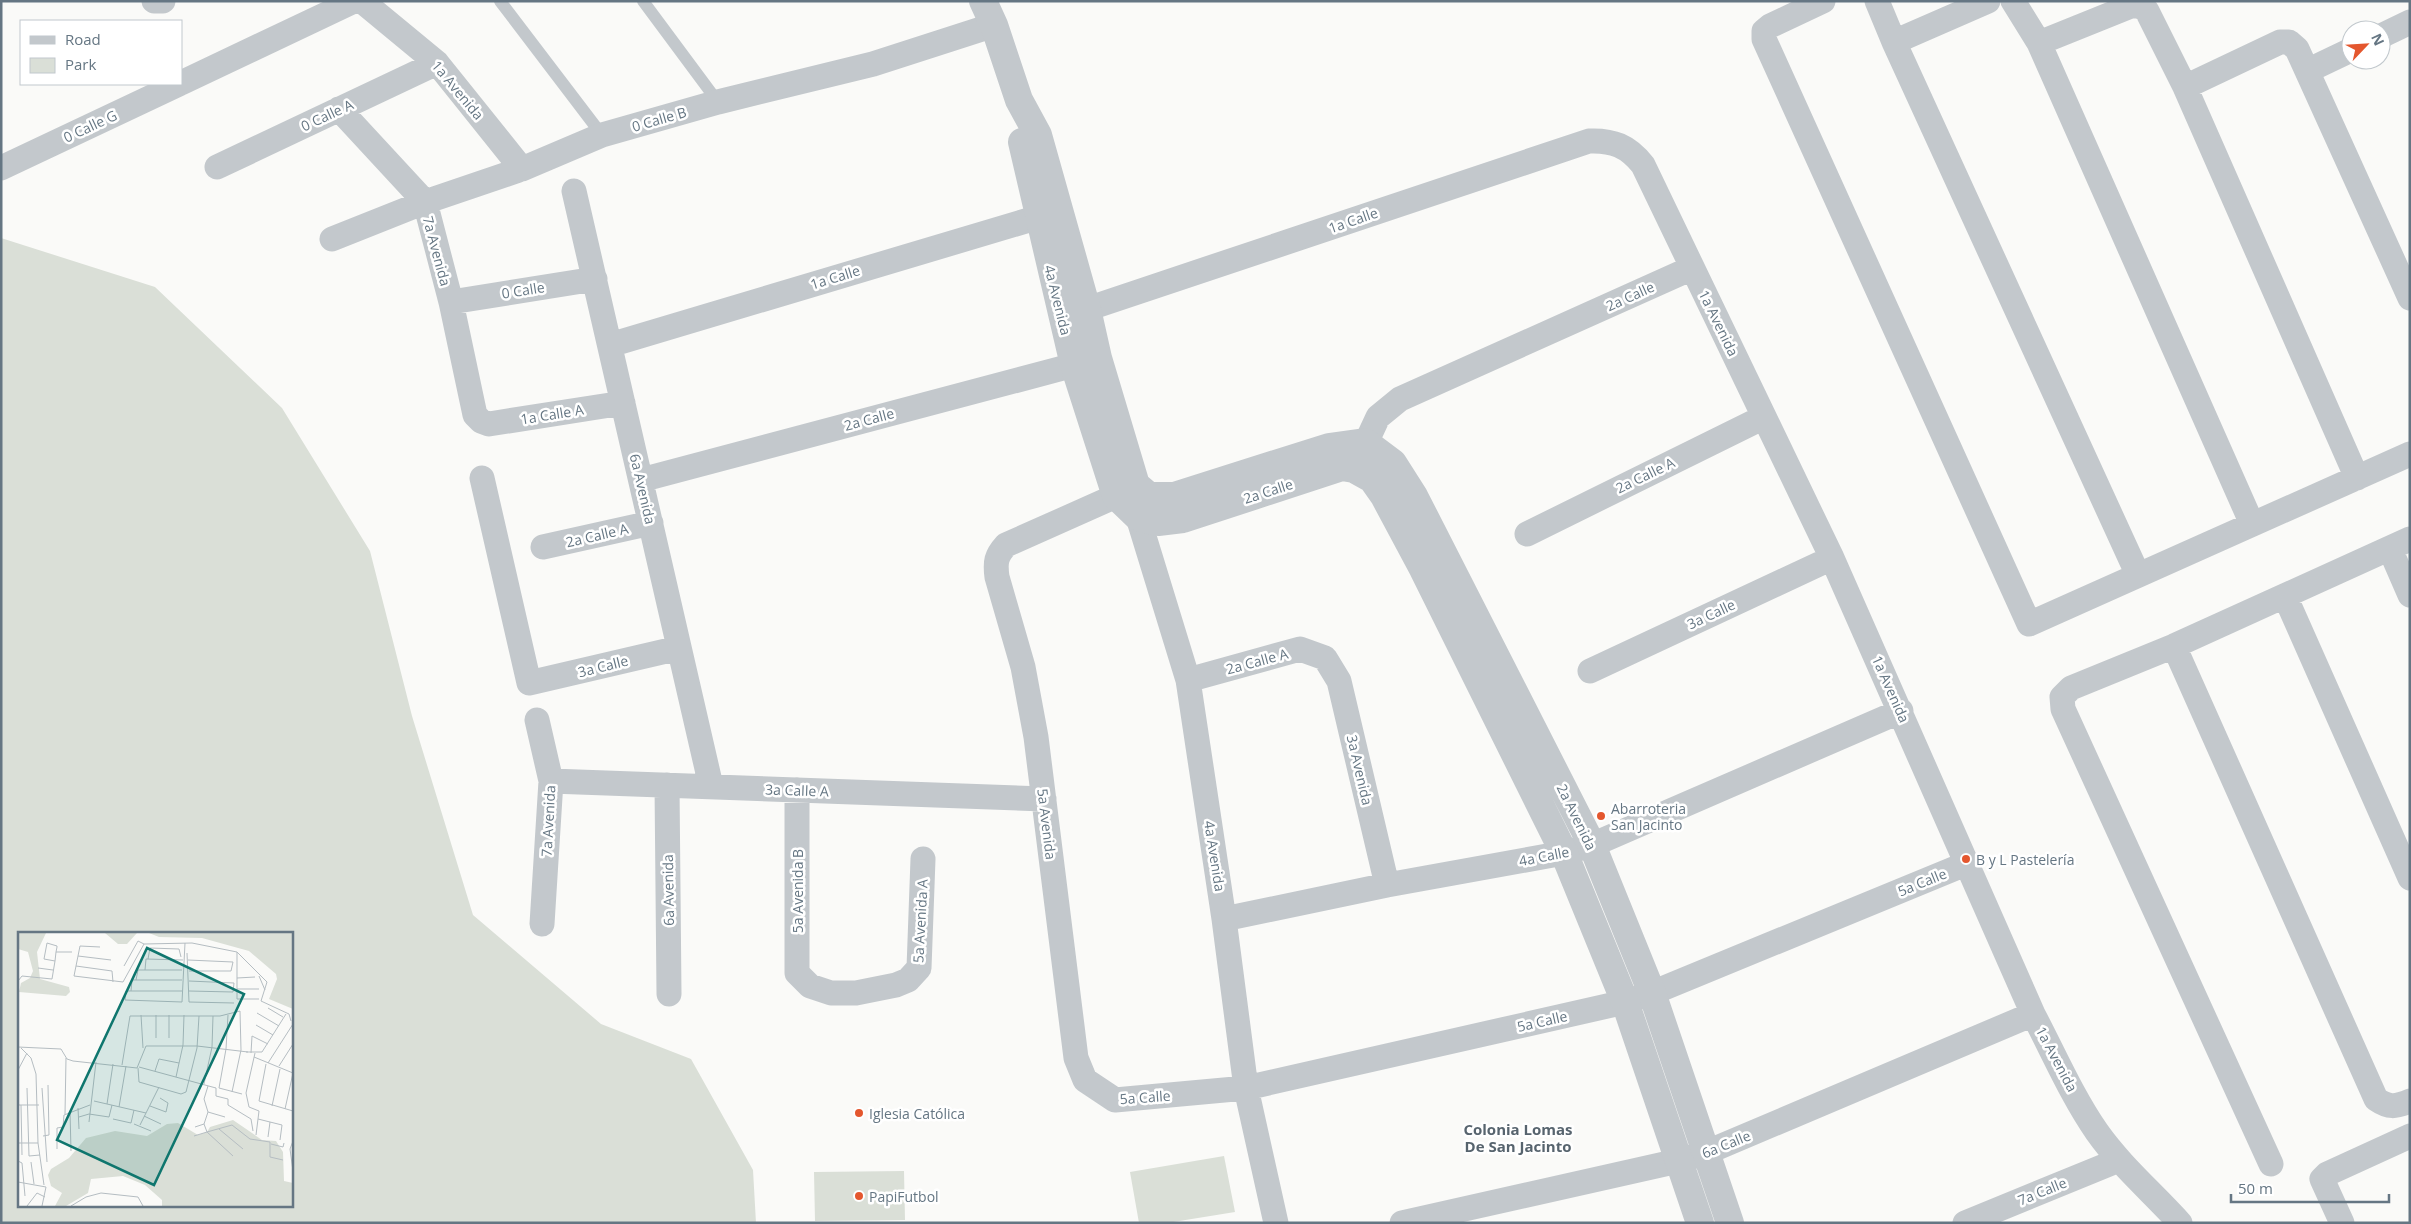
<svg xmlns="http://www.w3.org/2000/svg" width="2411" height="1224" font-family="'Open Sans',sans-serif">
<rect width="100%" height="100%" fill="#fafaf8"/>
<!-- green -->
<path fill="#dadfd7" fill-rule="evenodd" d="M1 238 155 287 282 408 370 551 412 716 473 915 601 1024 691 1059 753 1170 756 1223H1ZM19 933H291V1205H19Z
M1224 1156 1235 1212 1167 1223H1139L1130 1172Z
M904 1171 905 1220 815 1221 814 1172Z"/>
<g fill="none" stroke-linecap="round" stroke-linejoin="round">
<!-- service -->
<path stroke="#c3c8cc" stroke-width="12" d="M500 1 602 135
M643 1 718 102"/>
<!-- minor -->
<path stroke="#c3c8cc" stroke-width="25" d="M154 1H163
M362 1 437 63 522 169
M1823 1 1770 26 1764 31V39L2029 624 2410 454
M1877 1 1894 42 2138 575
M2013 1 2039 43 2252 524
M2381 36 2410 22
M1894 42 1988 1
M2039 43 2131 6 2139 5 2147 11 2185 87 2357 478
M2307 71 2351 50
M181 83 354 1
M2185 87 2280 42H2289L2297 49 2410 298
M339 109 425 202 451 302 475 415 481 421 489 424 623 403
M217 167 437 63
M1 168 179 84
M574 191 711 786
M332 239 425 202 522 169 602 135 718 102 873 64 994 25
M451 302 595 279
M1087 309 1589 141C1613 140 1628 146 1643 165L1832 558 2033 1014C2054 1054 2072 1096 2097 1132 2121 1166 2153 1193 2180 1223
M610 345 1059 211
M1358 460 1378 417 1400 399 1692 268
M482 478 529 683 679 648
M641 480 1093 360
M1133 486 1116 496 1006 545C996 556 995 562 997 577L1023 667 1036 737 1076 1058 1085 1080 1115 1100 1246 1088 1625 1002 1652 993 1968 863
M1146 502 1138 517 1188 680 1224 919 1246 1088 1276 1223
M1527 534 1764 417
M543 547 651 523
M2390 549 2410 595
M2285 596 2410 878
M2174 646 2376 1099C2389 1108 2395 1107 2410 1101
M1590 671 1832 558
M1188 680 1300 649 1325 658 1339 681 1387 885
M537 720 551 781 542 924
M551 781 1044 799
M667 785 669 994
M797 790V973L810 986 831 993H856L896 985 908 980 919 968 923 859
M1224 919 1387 885 1564 853 1592 845 1901 711
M2271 1164 2063 709 2062 697 2071 688 2174 646 2410 539
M1402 1223 1678 1161 1705 1153 2033 1014
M1965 1223 2119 1160
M2342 1223 2322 1179 2327 1174 2410 1136"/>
<!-- tertiary -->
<path stroke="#c3c8cc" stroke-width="28" d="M983 1 994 25 1019 100 1038 135 1087 309 1098 358 1136 485 1149 496H1174L1329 447 1365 442 1393 463 1414 496 1592 845 1652 993 1730 1223
M1022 142 1074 365 1116 496 1138 517 1158 522 1183 519 1342 467 1354 469 1372 479 1384 496 1423 569 1564 853 1625 1002 1700 1223"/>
</g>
<!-- markers -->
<g fill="#e4572e" stroke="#fff" stroke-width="2">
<circle cx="1601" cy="816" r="5"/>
<circle cx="1966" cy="859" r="5"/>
<circle cx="859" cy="1113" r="5"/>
<circle cx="859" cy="1196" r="5"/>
</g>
<g text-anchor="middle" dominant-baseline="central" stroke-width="5" stroke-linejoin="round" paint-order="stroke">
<!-- street labels -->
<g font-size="14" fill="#657683" stroke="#fff">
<text transform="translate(458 90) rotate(50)">1a Avenida</text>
<text transform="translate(327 115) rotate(-25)">0 Calle A</text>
<text transform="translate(659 119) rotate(-16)">0 Calle B</text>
<text transform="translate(90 126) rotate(-25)">0 Calle G</text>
<text transform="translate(1353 220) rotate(-19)">1a Calle</text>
<text transform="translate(437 251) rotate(75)">7a Avenida</text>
<text transform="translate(835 277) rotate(-17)">1a Calle</text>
<text transform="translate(523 290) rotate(-9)">0 Calle</text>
<text transform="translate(1630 296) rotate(-24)">2a Calle</text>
<text transform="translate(1058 300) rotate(76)">4a Avenida</text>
<text transform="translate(1719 323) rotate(64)">1a Avenida</text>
<text transform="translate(552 414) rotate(-9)">1a Calle A</text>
<text transform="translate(869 419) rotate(-15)">2a Calle</text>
<text transform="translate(1645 475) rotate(-26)">2a Calle A</text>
<text transform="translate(643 489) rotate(77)">6a Avenida</text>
<text transform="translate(1268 491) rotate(-18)">2a Calle</text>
<text transform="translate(597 535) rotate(-13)">2a Calle A</text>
<text transform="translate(1711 614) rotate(-25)">3a Calle</text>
<text transform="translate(1257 661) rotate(-15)">2a Calle A</text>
<text transform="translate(603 666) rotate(-14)">3a Calle</text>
<text transform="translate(1891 689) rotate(66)">1a Avenida</text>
<text transform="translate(1360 770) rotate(77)">3a Avenida</text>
<text transform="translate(797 790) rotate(2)">3a Calle A</text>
<text transform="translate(1577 817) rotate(64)">2a Avenida</text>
<text transform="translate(548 821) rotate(-87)">7a Avenida</text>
<text transform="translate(1047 824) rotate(83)">5a Avenida</text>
<text transform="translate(1215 856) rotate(81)">4a Avenida</text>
<text transform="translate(1544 856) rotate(-11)">4a Calle</text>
<text transform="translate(1922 882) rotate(-22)">5a Calle</text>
<text transform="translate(668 890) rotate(-91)">6a Avenida</text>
<text transform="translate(797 891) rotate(-90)">5a Avenida B</text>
<text transform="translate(920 921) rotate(-87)">5a Avenida A</text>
<text transform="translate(1542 1021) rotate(-13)">5a Calle</text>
<text transform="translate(2057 1059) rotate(62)">1a Avenida</text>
<text transform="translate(1145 1097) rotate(-4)">5a Calle</text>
<text transform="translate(1726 1144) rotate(-22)">6a Calle</text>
<text transform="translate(2042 1191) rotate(-22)">7a Calle</text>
</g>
<!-- poi labels -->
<g font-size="14" fill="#657683" stroke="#fff" text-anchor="start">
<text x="1611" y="808">Abarroteria<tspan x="1611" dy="16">San Jacinto</tspan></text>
<text x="1976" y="859">B y L Pastelería</text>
<text x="869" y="1113">Iglesia Católica</text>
<text x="869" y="1196">PapiFutbol</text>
</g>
<!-- neighbourhood labels -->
<g font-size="15" font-weight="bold" fill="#57646e" stroke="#fff">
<text x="1518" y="1129">Colonia Lomas<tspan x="1518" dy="17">De San Jacinto</tspan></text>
</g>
</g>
<!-- overview -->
<g transform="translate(18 932)">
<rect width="275" height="275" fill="#fafaf8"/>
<path d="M0 1H28L19 20 22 47 51 55 52 60 48 64 1 60 3 51 12 46 15 39 10 20 0 17ZM87 1H119L109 12H100ZM131 1H275V77L251 67 259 47 258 42 231 19 184 6 141 5ZM215 188 244 208 258 209 265 220 266 249 275 251V274H144V268L127 253 105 244 73 247 70 261 48 274H37L44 261 33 254 30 243 33 237 51 226 68 206 97 199 129 204 149 192 160 191 180 203 189 200 192 195Z" fill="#dadfd7"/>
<path fill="none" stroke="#b5bdc2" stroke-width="1" d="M82 15 62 14 56 44 105 50 126 12M38 20H54M219 20V67H241M169 21 171 70 216 71M60 24 93 28M130 27 132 16 161 17 163 25M170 28 215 30 213 39H171M58 34 94 39 95 50M106 34 120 9 126 12 174 11 219 20 249 50 243 69 271 82 273 89M20 36 35 38M127 38 128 27 165 28M241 44 247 58M219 46 237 45M118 48 120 38H164M0 49 4 44 34 47 37 29 38 20 39 15V14L29 11 26 27 37 29M219 57H241M113 59 114 48H164M164 59H108L107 68 164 70 167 11M171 59 215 60 216 51 171 49M250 76 265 85M239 81 261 94M123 83 125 116M138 83V106M151 83V106M210 83 208 117 201 156 224 162M238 93 255 103M0 115 43 117 49 127 55 129 119 136 128 114H179L230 120M3 116 13 126 18 142 20 211 26 253M228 120H244L268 82M233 121 234 104 250 112M237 121 228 161 231 175 241 179 238 203M236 125 275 141M250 131 275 92M248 132 241 169 275 179M104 133 112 84H202L222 79 223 118 214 160M261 134 275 112M121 135 198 156V164L210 167V173L233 187 235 199M120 136 121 150 163 162 168 160 179 116 181 84M0 138 9 121M137 139 141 127 161 131M158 145 165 113 166 83M186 152 194 115 195 84M9 156 11 224 22 223M24 156 29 230M76 169 128 181M89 172 95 132M1 173H21M3 173 4 223M132 174 148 180 150 171 142 166M254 174 262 137M101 175 108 134M60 176 61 197M267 177 275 141M52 179 53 219M190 180 207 185M47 182 48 126M126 184 143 192M61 185 71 182 91 185 94 173M95 187 113 191 116 178M240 187 264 193 262 208M71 190 78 130M116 192 133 199M186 192 189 200 214 193 232 207 252 210V225L265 228M122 193 141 155M177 195 186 192 190 180 186 167 190 154M201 197 225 217M25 204 31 203 30 153M176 204 189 200 215 224M250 205 252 190M275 209 272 217 275 239M0 211H20M253 212 265 215 266 211M39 217V196L45 195 46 183 72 173M0 229 4 231 7 264M13 230 16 252M0 250 28 255 24 274M9 274 19 261 27 265M53 274 68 265 83 261 120 265 125 274"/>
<path fill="#0f766e" fill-opacity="0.15" stroke="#0f766e" stroke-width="2.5" d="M129 16 226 62 136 253 39 208Z"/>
<rect width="275" height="275" fill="none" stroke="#657683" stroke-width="2.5"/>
</g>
<!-- border -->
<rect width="2411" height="1224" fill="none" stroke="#657683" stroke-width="5"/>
<!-- legend -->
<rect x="20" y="20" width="162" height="65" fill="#ffffff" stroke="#c1c8cd"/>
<rect x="30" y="36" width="25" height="8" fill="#c3c8cc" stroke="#c1c8cd"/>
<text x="65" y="45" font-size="15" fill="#657683">Road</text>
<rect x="30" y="58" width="25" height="15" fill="#dadfd7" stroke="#c1c8cd"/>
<text x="65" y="70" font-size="15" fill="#657683">Park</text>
<!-- north arrow -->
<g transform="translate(2366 45) rotate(65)"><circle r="24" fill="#ffffff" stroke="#c1c8cd"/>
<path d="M0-4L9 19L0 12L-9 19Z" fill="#e4572e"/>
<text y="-8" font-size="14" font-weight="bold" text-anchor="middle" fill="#657683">N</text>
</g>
<!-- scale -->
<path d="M2231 1194v8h158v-8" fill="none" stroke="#657683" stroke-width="2.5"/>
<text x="2238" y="1194" font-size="15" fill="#657683" stroke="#ffffff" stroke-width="4" paint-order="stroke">50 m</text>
</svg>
